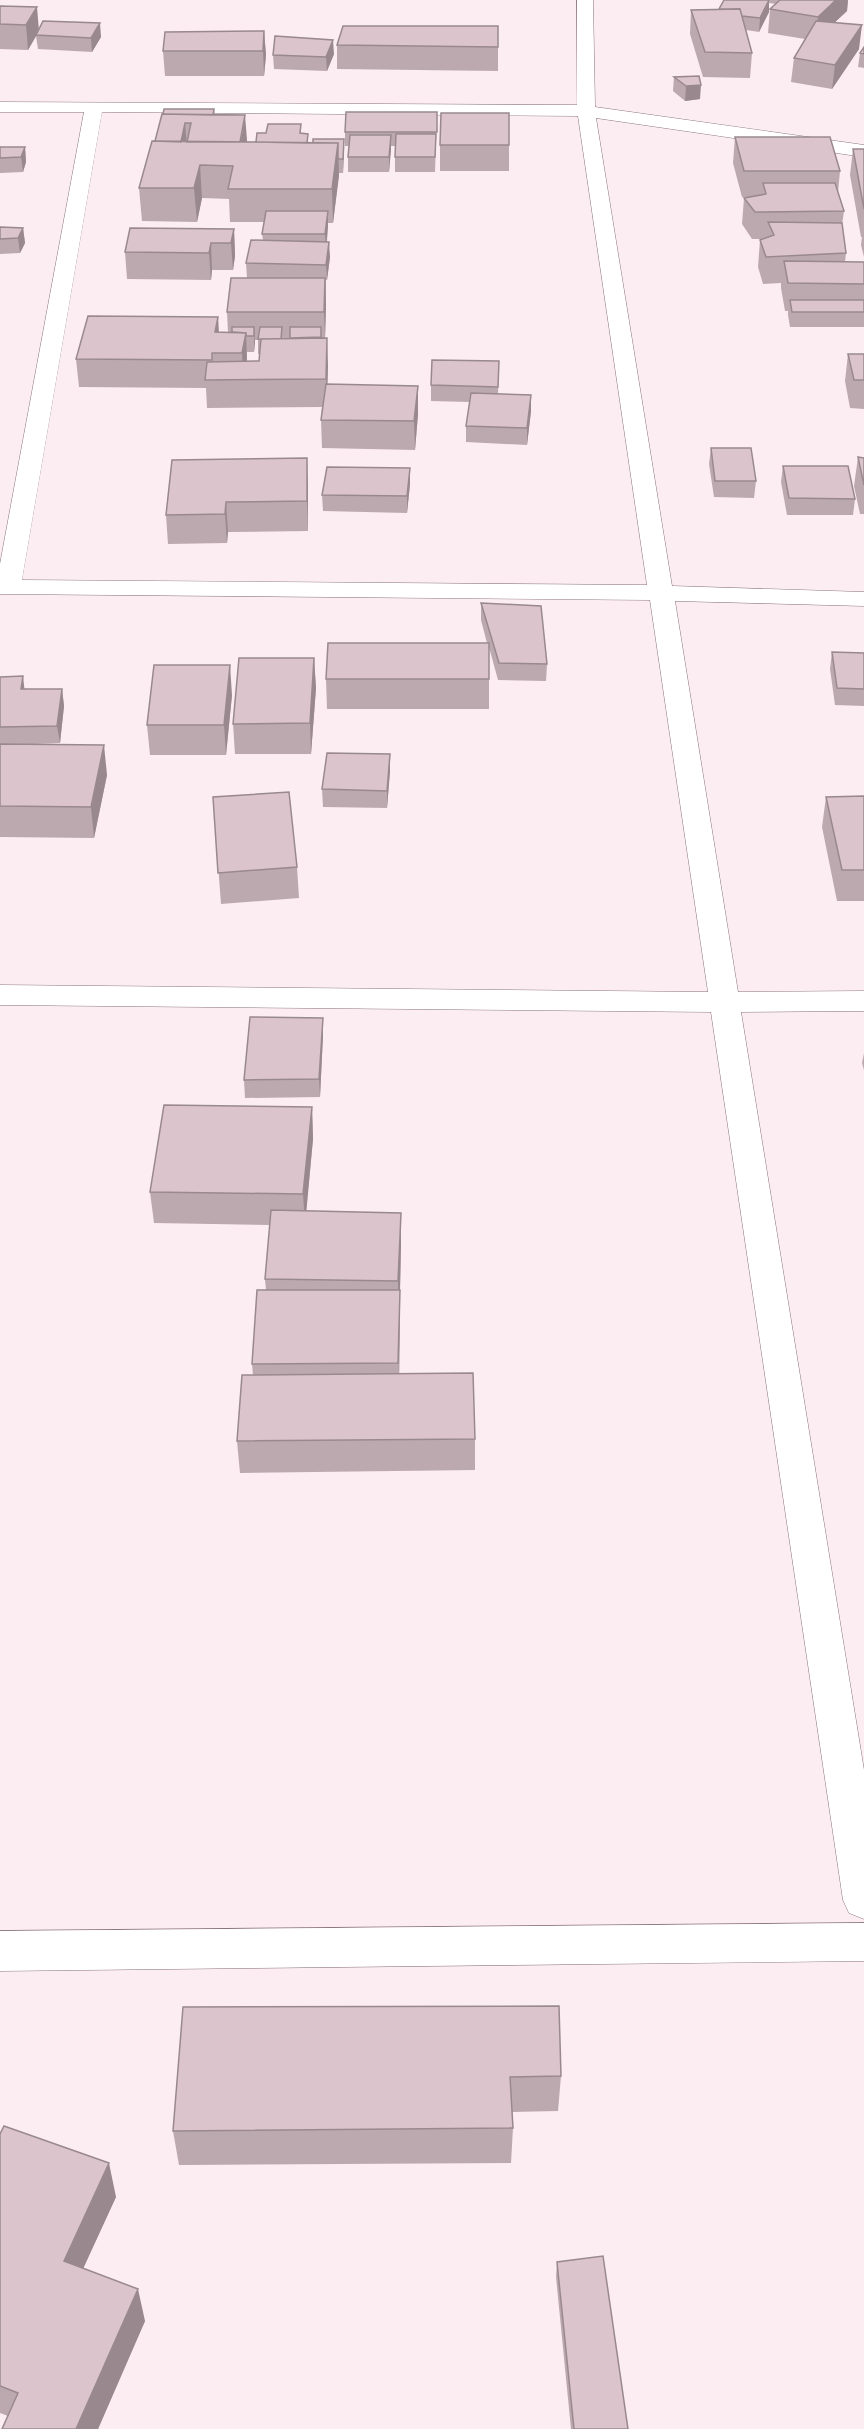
<svg xmlns="http://www.w3.org/2000/svg" width="864" height="2429" font-family="Spectral,serif">
<rect width="100%" height="100%" fill="#fcedf2"/>
<g fill="none" stroke-linecap="round" stroke-linejoin="round">
<defs>
<path id="minor" d="M577 0H593L595 107 864 145V157L596 118 672 586 864 592V606L675 601 738 992 864 991V1011L741 1012 864 1770V1919L849 1913 843 1900 711 1012 0 1005V985L708 992 650 600 0 594V564L84 112H0V102L577 105ZM102 112 578 116 647 585 22 580Z
M864 1923V1961L0 1971V1931Z"/>
</defs>
<!-- minor casing -->
<use href="#minor" stroke="#89747b" stroke-width="1"/>
<!-- minor -->
<use href="#minor" fill="#fff" fill-rule="evenodd"/>
</g>
<!-- wall -->
<path fill="#bca9af" fill-rule="evenodd" d="M724 0H848L847 11 835 22 859 49 832 89 791 82 794 58 805 39 768 33 770 9 776 4 769 3V12L759 32 746 30 752 53 750 78 703 77 690 34 691 10 719 9Z
M0 6 39 30 101 37 92 52 38 49 36 36 28 50 0 49Z
M498 26V71L337 69V45Z
M264 31 266 55 264 76H165L163 51Z
M864 47V68L858 67 860 53Z
M334 54 327 71 274 69 273 55Z
M699 76 700 99 685 101 673 91 674 77Z
M214 109 215 115 247 140 246 142H256L266 133 301 124V133L308 143 344 139 343 173H339L333 223H328L327 242 330 257 327 280H326V305L325 338 328 366 327 384 418 386V414L415 450 322 448 321 420 322 407 207 408 206 388 79 387 76 359 218 317 219 332H228L227 312 247 278 246 263 263 240 262 234 264 222H230L229 199 202 198 197 222 142 221 139 188 155 141 162 114ZM255 340H258V354H259V361H247V352H254Z
M437 112 435 172H395V146H391L389 172H348V157L349 146H345V132Z
M735 137 840 171 838 193 844 211 842 225 846 253 845 262H864V327H790L788 315V311H785L781 288V283L763 284 758 267 760 240 763 239H752L742 224 744 198 747 197H742L733 163Z
M440 145H509V171H440Z
M0 147H25L26 162 23 172 0 173Z
M853 149H864V257L861 245 862 237H861L850 175Z
M0 227 23 228 25 243 20 253 0 254Z
M234 229 235 256 233 270H212L211 280 127 279 125 252Z
M848 354H864V409L850 408 845 381Z
M499 361 498 394 531 395V411L527 445 466 442V426L470 402 431 401V385Z
M711 448 756 481 754 498 714 497 709 464Z
M858 457 864 458V514H860L854 486Z
M172 460 308 487V531L228 532 227 543 168 544 166 515Z
M783 466 855 499 853 515H787L781 482Z
M410 484 407 513 323 511 322 495Z
M481 603 547 664 546 681 498 680 489 647V709H327L326 679 487 643 481 620Z
M832 652 864 653V706L835 705 830 669Z
M314 658 316 688 311 754H235L233 724Z
M0 677 25 689H62L64 706 60 743 35 744 107 775 94 838 0 837Z
M232 695 226 755H150L147 725Z
M390 771 387 808 323 807 322 789Z
M864 796V901H837L822 827 826 797Z
M213 797 297 867 299 898 221 904Z
M323 1035 320 1097 245 1098 244 1080Z
M864 1053V1070L862 1063Z
M312 1107 313 1139 306 1211 401 1244 400 1290 399 1374 475 1439V1470L240 1473 237 1441 253 1375 252 1364 266 1290 265 1279 270 1225 154 1223 150 1192Z
M183 2007 561 2076 558 2111 512 2112 513 2128 511 2163 179 2165 173 2131Z
M0 2134 116 2197 83 2268 145 2321 98 2429H2L8 2416 0 2413Z
M557 2262 628 2429H571L556 2277Z"/>
<!-- shaded-wall -->
<path fill="#99898f" d="M769 0V12L759 32 760 18Z
M836 0H848L847 11 815 41 818 17Z
M37 7 39 31 28 50 26 25Z
M100 23 101 37 92 52 91 38Z
M862 25 859 49 832 89 835 65Z
M264 31 266 55 264 76 263 51Z
M333 40 334 54 327 71 326 57Z
M701 85 700 99 685 101 686 86Z
M245 115 247 140 241 173 240 147Z
M185 123 187 147 180 146Z
M391 135V150L389 172V157Z
M344 139V153L343 173V159Z
M338 143 339 176 333 223 332 189Z
M25 147 26 162 23 172 21 157Z
M200 165 202 198 197 222 194 188Z
M328 211V226L326 249 325 234Z
M23 228 25 243 20 253 18 238Z
M234 229 235 256 233 270 231 243Z
M329 242 330 257 327 280 326 265Z
M211 243 212 270 211 280 209 253Z
M325 278 326 305 325 339 324 312Z
M218 317 219 344 215 332Z
M254 327 255 342 254 352Z
M246 333 247 360 243 381 242 353Z
M327 338 328 366 327 407 326 379Z
M418 386V414L415 450 414 421Z
M531 395V411L527 445V428Z
M307 458 308 487V531L307 501Z
M410 468V484L407 513V496Z
M226 502 228 532 227 543 225 514Z
M314 658 316 688 311 754 310 723Z
M230 665 232 695 226 755 224 725Z
M23 676 25 694 21 689Z
M62 689 64 706 60 743 57 726Z
M104 745 107 775 94 838 91 807Z
M390 754V771L387 808V791Z
M323 1018V1035L320 1097 319 1079Z
M312 1107 313 1139 305 1226 303 1194Z
M401 1213V1244L400 1290 399 1394 398 1281Z
M109 2163 116 2197 72 2293 64 2261Z
M138 2289 145 2321 98 2429H76Z"/>
<!-- building -->
<path fill="#dbc4cc" stroke="#99898f" stroke-width="1.5" d="M724 0H769L760 18 742 16 740 9H719Z
M780 0H836L818 17 770 9Z
M0 6 37 7 26 25 0 24Z
M740 9 752 53 705 52 691 10Z
M43 21 100 23 91 38 36 35Z
M816 21 862 25 835 65 794 58Z
M343 26H498V47L337 45Z
M264 31 263 51H163L165 32Z
M275 36 333 40 326 57 273 55Z
M864 47V54L860 53Z
M699 76 701 85 686 86 674 77Z
M164 109H214L213 115 163 114Z
M346 112H437V132H345Z
M441 113H509V145H440Z
M162 114 245 115 240 142H187L191 123H185L181 142 155 141Z
M268 124H301L300 133 308 134 307 143 256 142 257 133H266Z
M396 134H436L435 157H395Z
M350 135H391L389 157H348Z
M735 137H830L840 171H744Z
M313 139H344L343 159H338V143H313Z
M152 141 338 143 332 189H228L233 166 200 165 194 188H139Z
M0 147H25L21 157 0 158Z
M853 149H864V209Z
M763 183H835L844 211 755 212 744 198 766 194Z
M266 211H328L325 234H262Z
M768 222 842 223 846 253 766 257 760 240 774 235Z
M0 227 23 228 18 238 0 239Z
M130 228 234 229 231 243H211L209 253 125 252Z
M251 240 329 242 326 265 246 263Z
M784 261 864 262V284L788 283Z
M231 278H325L324 312H227Z
M790 300H864V312H792Z
M88 316 218 317 215 332 246 333 242 353H212V360L76 359Z
M232 327H254V336H246V333L232 332Z
M260 327H282L281 339H258Z
M290 327H321V337L290 338Z
M327 338 326 379 205 380 207 362 259 361 261 339Z
M848 354H864V380H854Z
M432 360 499 361 498 387 431 385Z
M326 384 418 386 414 421 321 420Z
M471 393 531 395 527 428 466 426Z
M711 448H751L756 481H715Z
M858 457 864 458V485Z
M307 458V501L226 502 225 514 166 515 172 460Z
M783 466H848L855 499 789 498Z
M327 467 410 468 407 496 322 495Z
M481 603 541 606 547 664 499 663Z
M328 643H489V679H326Z
M832 652 864 653V689L837 688Z
M239 658H314L310 723 233 724Z
M154 665H230L224 725H147Z
M23 676 21 689H62L57 726 0 727V677Z
M0 744 104 745 91 807 0 806Z
M327 753 390 754 387 791 322 789Z
M289 792 297 867 218 873 213 797Z
M864 796V870H842L826 797Z
M250 1017 323 1018 319 1079 244 1080Z
M164 1105 312 1107 303 1194 150 1192Z
M271 1210 401 1213 398 1281 265 1279Z
M257 1290H400L398 1363 252 1364Z
M473 1373 475 1439 237 1441 242 1375Z
M559 2006 561 2076 510 2077 513 2128 173 2131 183 2007Z
M4 2126 109 2163 64 2261 138 2289 76 2429H2L18 2393 0 2386V2134Z
M603 2256 628 2429H574L557 2262Z"/>
</svg>
